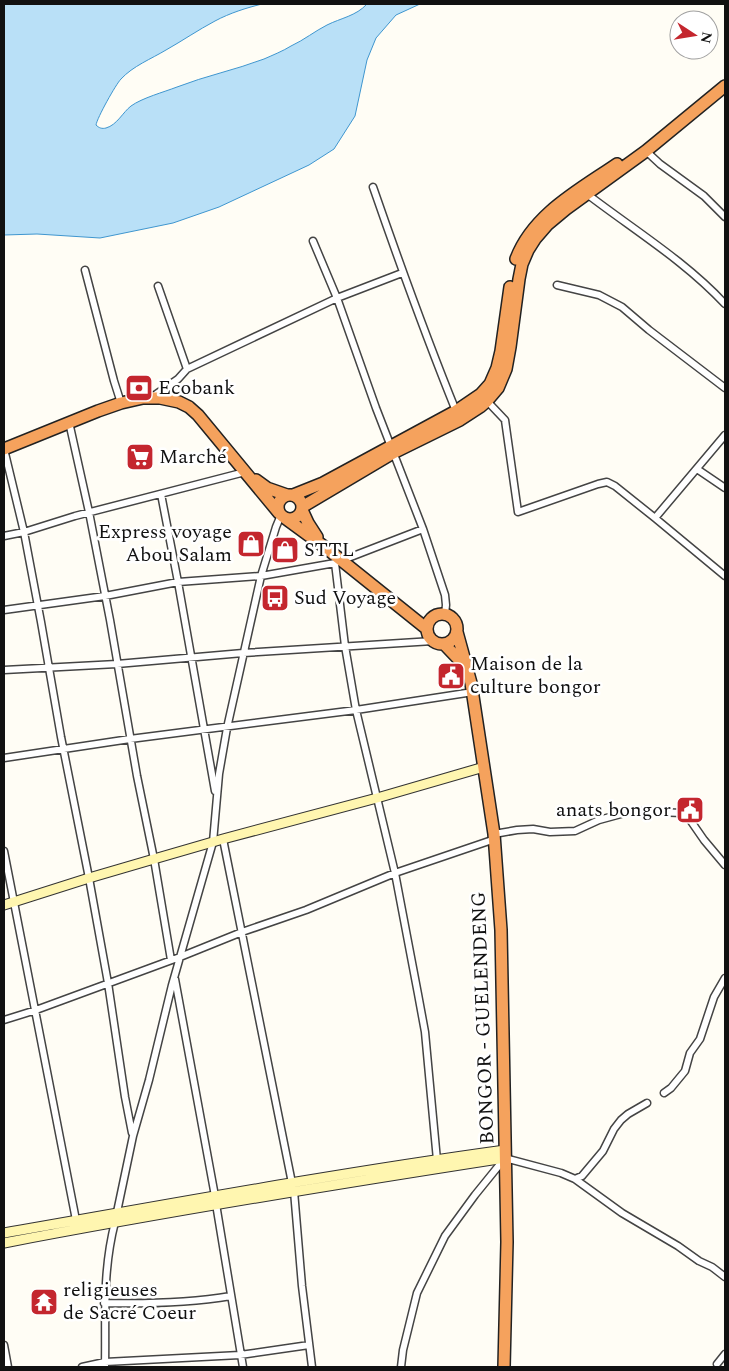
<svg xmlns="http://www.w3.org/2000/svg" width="729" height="1371" font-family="Spectral,serif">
<rect width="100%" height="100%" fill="#fffdf5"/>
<!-- water -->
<path fill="#b9e0f7" stroke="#3f96cf" d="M4 4H262C246 8 230 13 215 21 198 30 182 41 166 50 151 59 133 66 121 79 116 84 97 118 96 125 99 128 102 129 106 128 117 125 123 112 131 106 142 98 164 92 177 87 205 76 235 70 264 59 273 55 283 51 291 46 304 40 315 31 327 25 341 18 356 16 367 4H420L396 15 376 38 367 60 355 116 334 149 309 165 219 207 173 223 100 238 37 234 4 235Z"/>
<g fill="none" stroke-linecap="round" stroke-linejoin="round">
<defs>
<path id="street" d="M646 151 660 164 704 196 725 217
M373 187C399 262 426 337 456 411
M587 194C634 230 685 261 725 304
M313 241 337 298 376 408 423 529 445 595 446 605 445 614
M85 270 114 381 121 403
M557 285 599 295 622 307 649 330 725 388
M158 286 187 369
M152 397 178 379 187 369 337 298 402 273
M487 401 505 420 518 512 598 484 607 482 615 486 655 518 725 576
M69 422 89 512 110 620 137 776 154 859 171 960
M4 449 24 532 41 622 61 737 89 878 108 983 125 1097 132 1133
M697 469 725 488
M161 494 178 582 215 791
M655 518 725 435
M4 536 24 532 75 516 245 472
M335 563 345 646 356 710 395 873 418 994 425 1032 429 1075 437 1160
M4 610 105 596 178 582 261 576 335 563 423 529
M4 670 117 664 243 653 433 641
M4 758 130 739 356 710 473 692
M494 834 517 830 533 829 550 832 575 831 599 820 632 811 682 813 686 814 704 840 725 865
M223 839 292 1183
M4 851 76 1220
M175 979 215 1196
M4 1020 36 1010 180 957 242 932 306 910 395 873 495 839
M664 1093 671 1088 685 1071 690 1053 700 1039 714 997 725 978
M575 1179 582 1176 603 1151 614 1129 621 1120 628 1114 647 1103
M294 1191 302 1286 312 1367
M216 1204 243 1367
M117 1212 133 1136 149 1080 172 985 213 842 219 774 227 728 261 576 276 527 281 515
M104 1303C147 1304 189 1303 231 1296
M4 1345 8 1367
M717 1364 725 1354
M82 1367 105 1362 240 1355 309 1345
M105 1367C106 1316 102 1273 115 1222
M401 1367 403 1350 417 1293 445 1236 475 1195 505 1158 561 1173 575 1179 622 1213 678 1246 699 1261 712 1267 725 1277"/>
<path id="secondary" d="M4 905 89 878 154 859 223 839 377 798 484 767
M4 1233C170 1204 337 1173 505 1150
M4 1243C170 1211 337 1184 505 1158"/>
<path id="highway" d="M516 259C533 214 579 190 617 164
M4 449 98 411 121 403 143 398H160L179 402 189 407 198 415 279 513
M256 480 267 488 287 495
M278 507a12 12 0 1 1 24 0a12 12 0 1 1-24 0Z
M293 495 323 483 456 411 481 394 490 384 497 368 501 351 510 287
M302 507 393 453 460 420 480 407 487 401 498 388 506 369 510 347 519 279 522 264 528 250 535 239 548 224 566 209 646 151 725 86
M302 510 308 523 317 537
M285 518 326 548 427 629
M427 629a15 15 0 1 1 30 0a15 15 0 1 1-30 0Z
M457 632 471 683 494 834 501 930 507 1242 504 1367
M444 644 465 666"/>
</defs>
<!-- street casing -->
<use href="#street" stroke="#444" stroke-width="9"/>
<!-- secondary casing -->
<use href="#secondary" stroke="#333" stroke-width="11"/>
<!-- highway casing -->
<use href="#highway" stroke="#222" stroke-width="14"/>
<!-- street -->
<use href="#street" stroke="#fff" stroke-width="6"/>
<!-- secondary -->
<use href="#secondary" stroke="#fff6b0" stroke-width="9"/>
<!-- highway -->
<use href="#highway" stroke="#f5a25d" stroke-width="11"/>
</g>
<!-- icons -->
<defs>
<symbol id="bank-square" viewBox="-11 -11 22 22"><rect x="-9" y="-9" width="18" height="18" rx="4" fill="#c4262e" stroke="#fff"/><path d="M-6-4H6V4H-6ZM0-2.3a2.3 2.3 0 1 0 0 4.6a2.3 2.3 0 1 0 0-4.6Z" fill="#fff"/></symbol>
<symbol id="supermarket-square" viewBox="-11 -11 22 22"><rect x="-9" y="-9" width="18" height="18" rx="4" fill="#c4262e" stroke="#fff"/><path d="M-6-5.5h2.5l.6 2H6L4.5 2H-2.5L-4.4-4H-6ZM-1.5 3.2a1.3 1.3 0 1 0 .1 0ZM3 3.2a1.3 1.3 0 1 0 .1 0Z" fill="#fff"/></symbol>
<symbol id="shop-square" viewBox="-11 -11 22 22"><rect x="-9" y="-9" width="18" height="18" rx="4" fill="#c4262e" stroke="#fff"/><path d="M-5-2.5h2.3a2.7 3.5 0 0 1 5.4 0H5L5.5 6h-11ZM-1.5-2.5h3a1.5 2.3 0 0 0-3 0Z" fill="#fff"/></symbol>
<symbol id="bus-square" viewBox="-11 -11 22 22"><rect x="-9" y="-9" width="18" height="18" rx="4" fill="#c4262e" stroke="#fff"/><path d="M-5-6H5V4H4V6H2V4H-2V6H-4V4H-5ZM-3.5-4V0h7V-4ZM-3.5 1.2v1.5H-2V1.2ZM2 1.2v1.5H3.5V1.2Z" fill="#fff"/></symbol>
<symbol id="civic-square" viewBox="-11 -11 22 22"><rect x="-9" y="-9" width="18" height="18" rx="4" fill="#c4262e" stroke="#fff"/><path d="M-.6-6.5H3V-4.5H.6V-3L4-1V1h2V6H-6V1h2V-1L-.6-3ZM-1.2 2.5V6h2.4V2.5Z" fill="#fff"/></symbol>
<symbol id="temple-square" viewBox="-11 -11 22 22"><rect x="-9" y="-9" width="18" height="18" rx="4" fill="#c4262e" stroke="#fff"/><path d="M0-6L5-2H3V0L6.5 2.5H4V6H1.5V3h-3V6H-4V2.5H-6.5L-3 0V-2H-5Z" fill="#fff"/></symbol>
</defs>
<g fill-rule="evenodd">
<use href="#bank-square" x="123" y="372" width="32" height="32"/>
<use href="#supermarket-square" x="124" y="441" width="32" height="32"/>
<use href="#shop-square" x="235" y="528" width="32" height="32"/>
<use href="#shop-square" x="269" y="534" width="32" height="32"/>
<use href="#bus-square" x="259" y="582" width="32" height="32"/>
<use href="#civic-square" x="435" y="660" width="32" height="32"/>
<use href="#civic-square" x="674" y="794" width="32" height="32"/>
<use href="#temple-square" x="28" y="1286" width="32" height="32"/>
</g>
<g text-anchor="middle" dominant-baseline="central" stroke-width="5" stroke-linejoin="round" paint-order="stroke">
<!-- poi labels -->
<g font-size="20" fill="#111" stroke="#fff" text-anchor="start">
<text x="158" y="388">Ecobank</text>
<text x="159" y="457">Marché</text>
<text x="232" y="532" text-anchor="end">Express voyage<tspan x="232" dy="23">Abou Salam</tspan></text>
<text x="304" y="550">STTL</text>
<text x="294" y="598">Sud Voyage</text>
<text x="470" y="664">Maison de la<tspan x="470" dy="23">culture bongor</tspan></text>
<text x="671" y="810" text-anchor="end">anats bongor</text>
<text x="63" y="1290">religieuses<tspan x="63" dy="23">de Sacré Coeur</tspan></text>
</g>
<!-- street labels -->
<g font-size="20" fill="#111" stroke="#fff">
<text transform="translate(483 1018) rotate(-92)">BONGOR - GUELENDENG</text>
</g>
</g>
<!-- border -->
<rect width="729" height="1371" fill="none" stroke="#111111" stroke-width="10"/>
<!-- north arrow -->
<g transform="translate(694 35) rotate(102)"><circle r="24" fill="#ffffff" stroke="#a0a0a0"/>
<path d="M0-4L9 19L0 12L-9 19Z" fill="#c4262e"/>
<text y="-8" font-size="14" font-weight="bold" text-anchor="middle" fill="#111111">N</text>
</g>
</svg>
